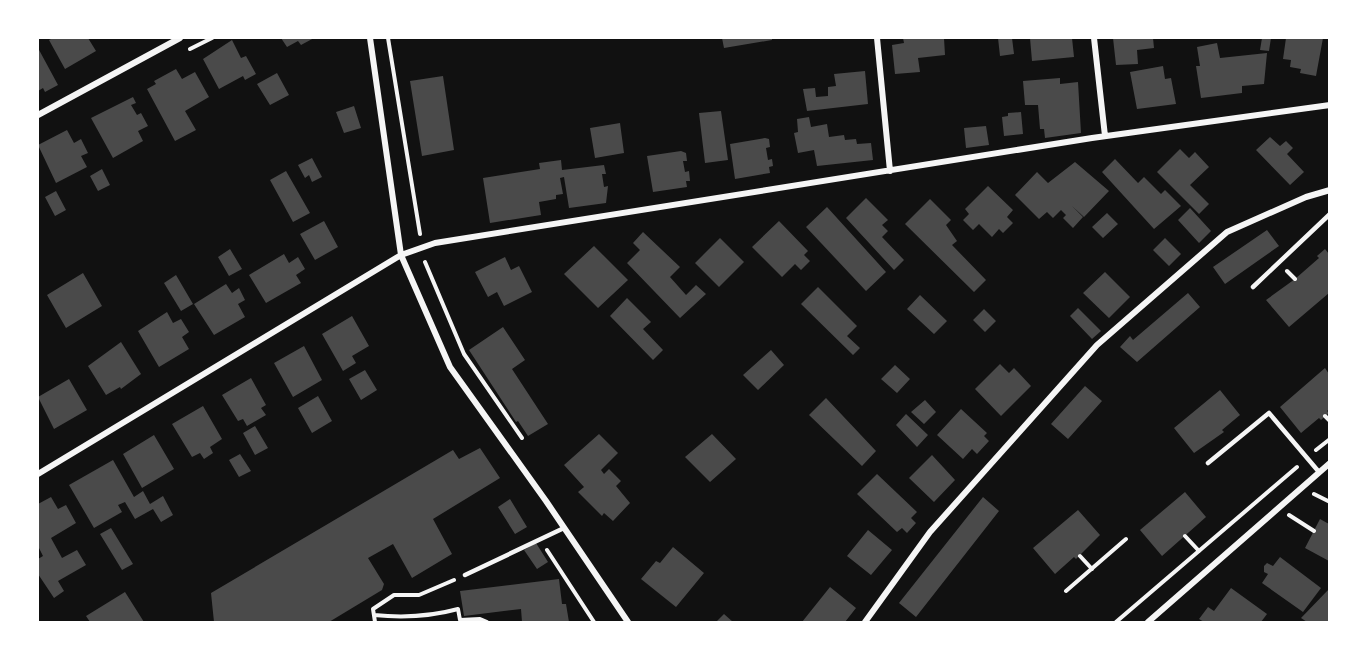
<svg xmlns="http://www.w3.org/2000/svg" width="1367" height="660" font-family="'Work Sans',sans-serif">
<rect width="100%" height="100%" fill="#111"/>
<!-- building -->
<path fill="#4a4a4a" d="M53 38H88L96 51 65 69 49 40Z
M281 38H314L301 45 298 41 287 47Z
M722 38H772V40L724 48Z
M903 38H944L945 55 918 58 920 72 895 74 892 45 904 43Z
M998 38H1012L1014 54 1000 56Z
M1030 38H1072L1074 57 1032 61Z
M1113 38H1153L1154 48 1137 50 1138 64 1116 65Z
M1262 38H1271L1269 51 1260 50Z
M1286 38H1323L1316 76 1300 73 1301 69 1290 67 1291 60 1283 59Z
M232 40 241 58 246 56 256 74 245 80 243 76 219 89 203 59Z
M1217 43 1220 58 1267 53 1264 84 1242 86V93L1201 98 1196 66H1200L1197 47Z
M38 48 58 85 45 92 43 88 38 91Z
M1163 66 1165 79 1171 78 1176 104 1137 109 1130 72Z
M176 69 182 79 195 72 209 97 185 111 196 130 175 141 147 89 156 84 154 81Z
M865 71 868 104 807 111 803 89 815 88 816 97 828 96V87L836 86 834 74Z
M277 73 289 95 270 105 257 84Z
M443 76 454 150 422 156 410 81Z
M1060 78V84L1078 82 1081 133 1045 138 1044 129H1040L1038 105H1025L1023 81Z
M133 97 136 103 131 105 137 115 141 113 148 126 138 131 143 141 113 158 91 118Z
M354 106 361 128 344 133 336 112Z
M721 111 728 160 705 163 699 113Z
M1021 112 1023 134 1004 136 1002 117 1008 116V113Z
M809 117 811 127 827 124 829 137 844 135 845 140 856 139 857 144 871 143 873 160 817 166 814 150 798 153 794 133 798 132 797 119Z
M620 123 624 153 595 158 590 128Z
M986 126 989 145 966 148 964 128Z
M67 130 74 143 81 139 88 153 81 156 87 167 56 183 38 145Z
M1270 137 1280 146 1286 141 1293 148 1287 154 1304 172 1290 185 1256 150Z
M765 138 769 139 770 147 766 148 768 160 772 159 773 166 769 167 770 173 735 179 730 144Z
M1180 149 1189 158 1195 152 1209 167 1190 185 1209 204 1199 214 1157 172Z
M681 151 686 153 687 161H683L685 172 689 171 690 181H686L687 187 653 192 647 156Z
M312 158 322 177 312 182 309 175 305 178 298 165Z
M1115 159 1138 183 1144 177 1161 194 1165 190 1181 206 1154 229 1102 172Z
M561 160 562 170 604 165 606 174H602L604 187 608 186 606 203 569 208 564 177 560 178 563 194 556 195V199L539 202 541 215 490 223 483 178 540 169 539 163Z
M1075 162 1109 191 1084 217 1072 206 1083 217 1073 228 1063 218 1066 215 1061 210 1053 218 1047 212 1039 219 1015 195 1037 172 1048 183Z
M102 169 110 185 98 191 90 176Z
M286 171 310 213 293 222 270 180Z
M988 186 1013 210 1007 217 1013 223 1003 233 999 229 992 237 979 224 973 230 963 220 969 214 965 209Z
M56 191 66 210 55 216 45 197Z
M866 198 888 220 882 225 888 231 882 237 904 260 894 270 846 218Z
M930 199 951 220 946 225 957 241 952 245 986 280 974 292 905 224Z
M827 207 886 272 866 291 806 227Z
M1190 208 1211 231 1199 243 1178 220Z
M1107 213 1118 224 1103 238 1092 227Z
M324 221 338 247 315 260 300 234Z
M779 221 808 251 804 255 810 261 801 270 795 264 782 277 752 247Z
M1267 230 1279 246 1225 284 1213 267Z
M643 232 680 267 670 277 686 295 696 285 706 294 680 318 627 263 640 250 633 243Z
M720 238 744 262 719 287 695 263Z
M1165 238 1181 254 1169 266 1153 250Z
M594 246 628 280 598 308 564 274Z
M230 249 242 269 229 276 218 257Z
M1325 249 1329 254V293L1289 327 1266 300 1295 279 1319 258 1317 256Z
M284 254 289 263 298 257 305 269 296 275 301 283 266 303 249 275Z
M505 257 511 270 519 266 532 292 504 306 497 292 488 297 475 272Z
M1105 272 1130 297 1109 318 1083 293Z
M83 273 102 306 66 328 47 295Z
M176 275 193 304 181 311 164 283Z
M226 284 232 293 239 288 245 300 238 304 245 317 214 335 194 304Z
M818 287 857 326 847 336 860 348 853 355 801 304Z
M1188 293 1200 307 1137 362 1120 347 1130 336 1133 340Z
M920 295 947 321 934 334 907 309Z
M627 298 651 322 643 329 663 350 653 360 610 316Z
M1078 308 1101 331 1092 339 1070 316Z
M984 309 996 321 985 332 973 320Z
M167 312 173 323 181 319 189 332 182 337 189 349 159 367 138 331Z
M352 316 369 346 352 356 356 363 343 371 322 334Z
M503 327 525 360 512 369 548 424 528 436 518 421 516 422 469 350Z
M121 342 141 374 121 389 120 387 106 395 88 366Z
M304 346 322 380 293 397 274 363Z
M771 350 784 365 758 390 743 375Z
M1000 364 1009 373 1014 368 1031 386 1001 416 975 389Z
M895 365 910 379 897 393 881 379Z
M1325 368 1329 374V409L1327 411 1329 413 1321 420 1319 418 1301 433 1280 407Z
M365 370 377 390 361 400 349 379Z
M251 378 266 405 261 408 266 415 247 426 243 419 238 421 222 395Z
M69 379 87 410 54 429 38 397Z
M1085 386 1102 401 1068 439 1051 424Z
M1220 390 1240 415 1222 430 1224 432 1194 453 1174 428Z
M318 396 332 421 312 433 298 408Z
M826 398 876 451 862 466 809 415Z
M925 400 936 412 924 424 911 412Z
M203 406 222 439 210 447 213 453 204 459 200 453 192 457 172 424Z
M961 409 987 433 984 436 989 441 977 454 972 449 963 459 937 435Z
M906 414 928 435 917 447 896 425Z
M255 426 268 448 255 455 243 433Z
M599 434 618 453 601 470 604 474 609 469 621 481 616 486 630 503 613 521 604 513 602 516 578 492 584 487 564 465Z
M712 434 736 459 710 482 685 457Z
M154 435 174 469 142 488 123 454Z
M480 448 500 478 433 519 452 554 412 578 393 544 368 558 384 584 382 590 329 622H214L211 593 453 450 459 459Z
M240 454 251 471 239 477 229 460Z
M932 455 955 480 934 502 909 478Z
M113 460 134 497 143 491 150 504 163 496 173 515 161 522 153 509 135 519 125 502 118 505 122 512 94 528 69 485Z
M877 474 917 512 911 518 916 523 907 533 902 528 897 532 857 494Z
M1185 492 1206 517 1162 556 1140 530Z
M51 497 58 509 66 505 76 523 51 538 62 558 77 550 86 565 58 581 64 591 54 598 38 574V559L43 556 38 546V504Z
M983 497 999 511 916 617 899 603Z
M510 499 527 527 515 534 498 507Z
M1078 510 1100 535 1076 559 1074 557 1055 574 1033 548Z
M1320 519 1329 524V561L1305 548Z
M111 528 133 564 122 570 100 534Z
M868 530 892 550 871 575 847 556Z
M536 543 548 562 537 569 524 550Z
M673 547 704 573 676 607 641 579 656 561 660 563Z
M1280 557 1321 588 1303 612 1262 583 1268 574 1264 572V566L1267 563 1273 566Z
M559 579 562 604H566L569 622H522L521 609 464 616 460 591Z
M830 587 856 608 845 622H802Z
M1231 588 1267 614 1261 622H1204L1199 619 1208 607 1214 611Z
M1329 589V622H1307L1301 618Z
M125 592 144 622H90L86 616Z
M724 614 733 622H716Z"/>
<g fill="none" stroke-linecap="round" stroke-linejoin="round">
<!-- path -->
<path stroke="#f5f5f5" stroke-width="4" d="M388 38 420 234
M190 49 212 38
M425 262 464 354 522 438
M1287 271 1295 279
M1325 416 1330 421
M1316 450 1330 439
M1314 494 1330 502
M1289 515 1314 531
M1185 536 1199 551
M547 550 594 622
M1080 556 1092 569
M1066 591 1126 539
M374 615C404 618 429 617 458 609L460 620 480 619 487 622
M375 622 373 609 394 595H419L454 580
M1116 622 1297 467"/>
<!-- service -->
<path stroke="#f5f5f5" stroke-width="4.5" d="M1253 287 1330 214
M1208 463 1269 413 1319 472
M465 575 564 528"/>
<!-- minor -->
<path stroke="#f5f5f5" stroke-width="6" d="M370 38 401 255 450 367 546 501 628 622
M877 38 890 171
M1094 38 1105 136
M38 115 180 38
M38 474 401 255 435 243 1092 138 1330 105
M865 622 930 532 1097 345 1227 232 1306 197 1330 190
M1148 622 1330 463"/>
</g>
<!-- border -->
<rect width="1367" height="660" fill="none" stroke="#ffffff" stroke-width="78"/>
</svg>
